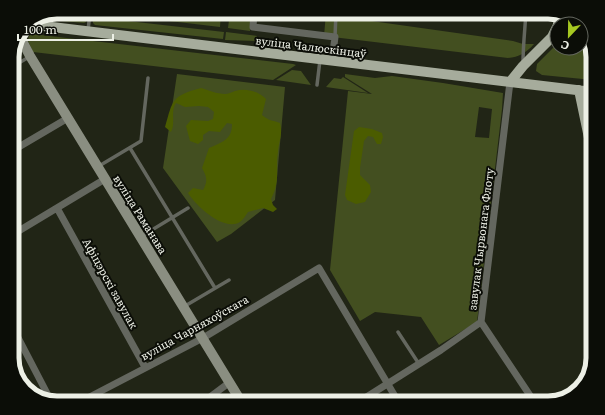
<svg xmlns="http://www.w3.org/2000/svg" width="605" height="415" font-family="Literata,serif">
<rect width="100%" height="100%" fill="#212516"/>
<!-- green -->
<path fill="#434f20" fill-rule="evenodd" d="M93 12H125L157 16V12H221L220 27Z
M230 12H251L250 31 228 28Z
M55 13 87 16 86 22 84 23 41 19Z
M326 13 336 14 343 17 513 41 523 44H534C526 53 519 57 508 58L324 36Z
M93 17 224 32 223 39 95 25 93 23Z
M226 32 257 36 256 41 225 40Z
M581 33 593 54V80L542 75 536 71 537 64 557 44V48H581Z
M32 34 293 64 296 65 273 80 33 52 28 41 29 35Z
M292 70 301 71 311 85 276 80Z
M177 74 285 87 275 200 231 234 217 242 163 168Z
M345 74 375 78 392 76 443 83 503 93 502 109 477 322 439 345 421 317 375 312 360 321 330 270 348 91 372 94 345 77ZM479 107 492 109 489 138 475 137Z
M343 77 368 93 326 87 334 78 341 79Z"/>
<!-- forest -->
<path fill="#4b5c00" d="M201 88C208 90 217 94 225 94 228 94 232 92 235 91 246 88 258 91 266 99L262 115C269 121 272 120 280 123 283 135 279 140 278 152 275 170 281 180 271 199L273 205 277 209 273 212 263 208 248 212C246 215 243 220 240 222 224 232 196 206 188 193L193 188 203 190C208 181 207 177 202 168L209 148C222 142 232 140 232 124L227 123 220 132 209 131 203 135V140L198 144 190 141 186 126 191 120 208 121 213 119 214 112 208 107 199 106 185 107 176 103C170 112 176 123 171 132L165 127C173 100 171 96 201 88Z
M359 127 372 129 382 133 383 137 381 144H377L373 137 368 136 364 141 360 168V175L370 185 371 192 365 202 356 204 347 200 345 195 354 131Z"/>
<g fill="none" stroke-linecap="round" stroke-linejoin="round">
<!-- service -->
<path stroke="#64675f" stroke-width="3.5" d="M88 31 90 12
M335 37 336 12
M523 63C523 45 525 29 526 12
M12 67 29 57
M317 85 320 60
M130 148 215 288
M99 166 141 141 148 78
M142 236 188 208
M185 306 229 280
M398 332 419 364"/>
<!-- minor -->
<path stroke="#64675f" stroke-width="7" d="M254 12 253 27 335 37 332 60
M12 151 68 118
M57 208 145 367
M12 235 105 179
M481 322 535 403
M12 326 51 401
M78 403 203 338 319 268 399 403
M202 403 230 382
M357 403 441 350 481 322 510 82"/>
<!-- secondary -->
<path stroke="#8a8e81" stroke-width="10" d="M20 37 30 56 242 403"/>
<!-- primary -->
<path stroke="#a6ac9c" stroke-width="10" d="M27 24 593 92
M558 24 559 15
M510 82 523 66 552 37 557 27
M579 90 593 157"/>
</g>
<g text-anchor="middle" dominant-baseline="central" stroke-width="4" stroke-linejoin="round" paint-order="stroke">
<!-- street labels -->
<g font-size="11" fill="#edf0e6" stroke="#0b0d07">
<text transform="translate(311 46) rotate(7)">вуліца Чалюскінцаў</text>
<text transform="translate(141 214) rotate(58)">вуліца Раманава</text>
<text transform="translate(480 239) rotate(-83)">завулак Чырвонага Флоту</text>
<text transform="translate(111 283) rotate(61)">Афіцэрскі завулак</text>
<text transform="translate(194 327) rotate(-29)">вуліца Чарняхоўскага</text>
</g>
</g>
<!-- crop -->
<path d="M0 0H605V415H0ZM57 19H548A38 38 0 0 1 586 57V358A38 38 0 0 1 548 396H57A38 38 0 0 1 19 358V57A38 38 0 0 1 57 19Z" fill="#0b0d07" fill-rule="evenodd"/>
<path fill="none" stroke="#edf0e6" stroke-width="5" d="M57 19H548A38 38 0 0 1 586 57V358A38 38 0 0 1 548 396H57A38 38 0 0 1 19 358V57A38 38 0 0 1 57 19Z"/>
<!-- north arrow -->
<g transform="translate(569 36) rotate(202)"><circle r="19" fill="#0b0d07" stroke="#656860"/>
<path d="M0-3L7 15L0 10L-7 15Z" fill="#a6c821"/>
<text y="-6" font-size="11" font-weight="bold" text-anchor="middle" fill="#edf0e6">С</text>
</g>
<!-- scale -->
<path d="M18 34v6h95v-6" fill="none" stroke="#edf0e6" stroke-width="2"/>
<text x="24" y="34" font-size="12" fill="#edf0e6" stroke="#0b0d07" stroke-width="3" paint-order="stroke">100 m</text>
</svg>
